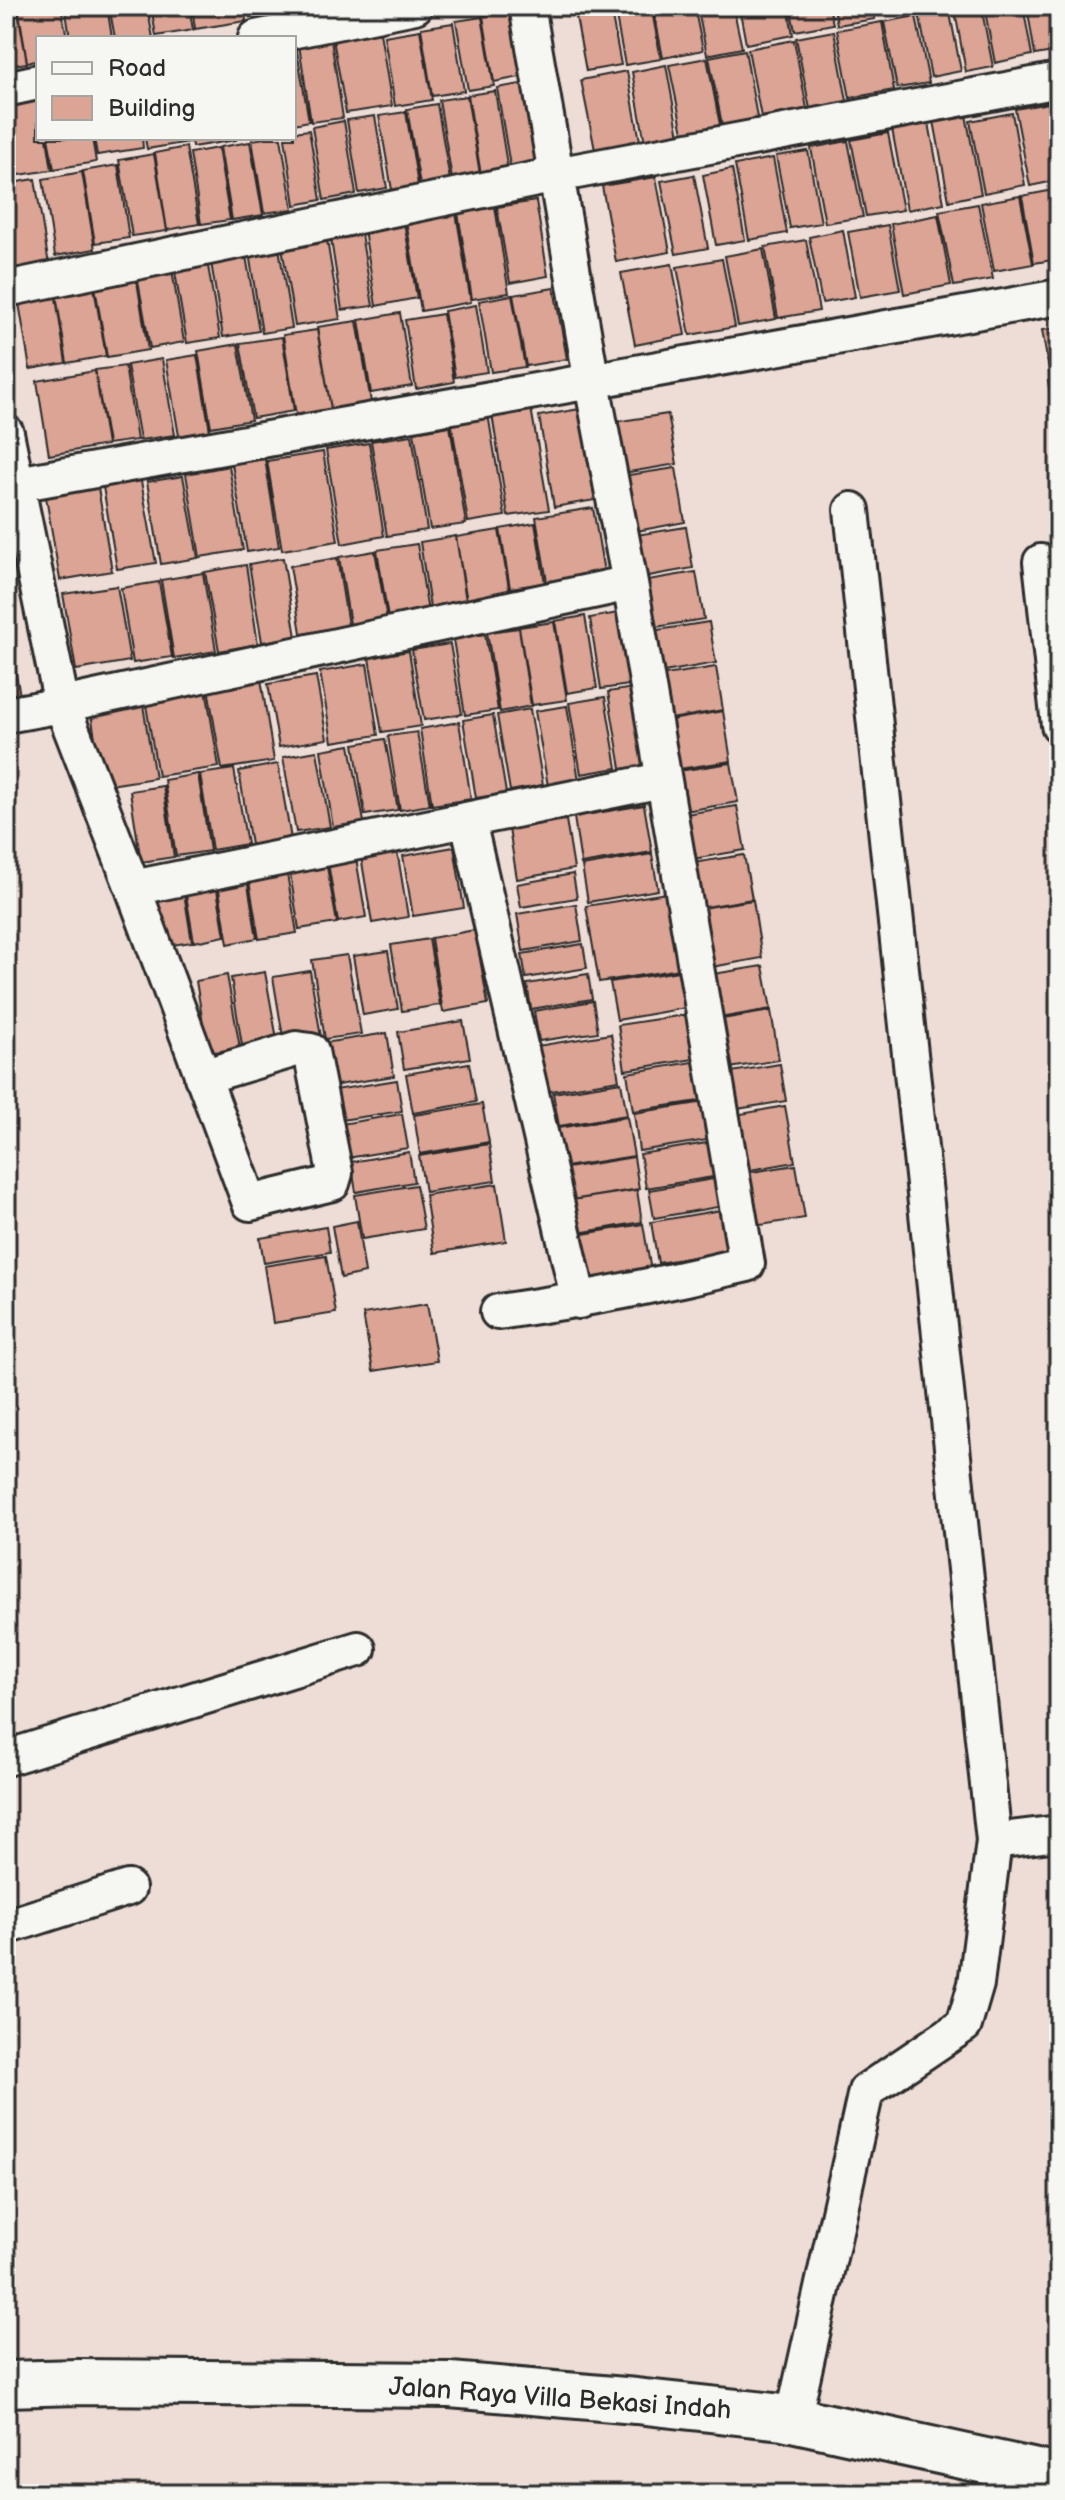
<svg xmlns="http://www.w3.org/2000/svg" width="1065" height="2500" font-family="'Balsamiq Sans',sans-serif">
<rect width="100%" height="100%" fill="#eeddd6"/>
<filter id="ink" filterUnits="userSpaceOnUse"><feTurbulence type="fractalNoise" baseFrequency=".0125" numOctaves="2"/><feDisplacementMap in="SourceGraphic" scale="16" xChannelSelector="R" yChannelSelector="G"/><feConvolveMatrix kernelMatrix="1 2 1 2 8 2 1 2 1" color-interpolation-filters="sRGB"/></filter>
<g filter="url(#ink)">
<!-- building -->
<path fill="#dca494" stroke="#2b2b2b" stroke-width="2" d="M6 6H17L27 63 6 66Z
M18 6H61L67 38H38V61L27 62Z
M65 6H107L112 38H70Z
M109 6H147L153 38H115Z
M151 6H189L193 30 156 36Z
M192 6H244L246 21 195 29Z
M248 6H287L288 11 250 17Z
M574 6H610L621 65 586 71Z
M614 6H651L661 59 625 65Z
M653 6H694L703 50 663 58Z
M697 6H733L742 48 707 55Z
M739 6H788L793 35 746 44Z
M790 6H829L833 24 795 31Z
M834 6H872L875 19 837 25Z
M872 6H909V9L874 15Z
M954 6H981L993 67 966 72Z
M984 6H1023L1032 55 995 63Z
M1027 6H1059V51L1035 55Z
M949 8 961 71 931 77 919 13Z
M515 11 526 76 494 82 483 16Z
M916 16 929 83 897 88 884 22Z
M482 17 494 86 468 90 456 21Z
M882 22 894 90 850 98 837 30Z
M453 23 464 91 432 96 421 28Z
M420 30 432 100 395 106 384 36Z
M834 31 847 101 810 109 796 38Z
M380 32 392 106 346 113 333 39Z
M331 40 343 118 311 122 299 45Z
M794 40 807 109 761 117 748 49Z
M294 45H296L309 121 294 124Z
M745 50 758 123 723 130 709 57Z
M707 58 721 130 684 137 669 65Z
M666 65 680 141 646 148 632 72Z
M627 71 641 146 596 155 581 80Z
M527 83 540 162 510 166 497 88Z
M495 91 508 171 481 175 468 95Z
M38 95V138H47L52 170 6 177V100Z
M467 96 480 174 452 179 439 100Z
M1059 102V138L1052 103Z
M1049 103 1059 152V180L1030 186 1015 109Z
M437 104 450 180 420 185 407 109Z
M406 112 418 185 392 190 379 116Z
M1012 113 1025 185 984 193 970 121Z
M966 115 981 194 949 201 934 121Z
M375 116 387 188 359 193 347 120Z
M344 121 356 194 324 200 312 127Z
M929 123 944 203 907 210 892 129Z
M309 130 321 200 295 205 285 138H294V132Z
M888 133 903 210 866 216 851 140Z
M48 138H92L96 162 54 169Z
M94 138H142L143 148 97 155Z
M145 138H188L189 142 147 149Z
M191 138H235L236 140 192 147Z
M265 138H281L293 209 264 213 252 140Z
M848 141 863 217 825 223 811 148Z
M250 142 263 215 232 220 220 147Z
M186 147 199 224 167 230 155 153Z
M218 148 230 220 201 224 190 153Z
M808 151 821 223 790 228 776 156Z
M154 154 167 231 132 236 119 160Z
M773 158 787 233 749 240 735 165Z
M118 165 129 238 95 243 83 171Z
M732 169 745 240 716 245 703 175Z
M82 172 95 249 55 256 43 179Z
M694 175 708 248 676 254 661 181Z
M656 177 670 252 616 262 602 186Z
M35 179 49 265 16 270 6 209V184Z
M1059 189V259L1034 263 1022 196Z
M1020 196 1033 264 994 271 981 203Z
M536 201 548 276 510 283 497 207Z
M978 204 993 279 954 286 939 211Z
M495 207 509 293 472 299 458 213Z
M456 213 471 302 421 311 406 221Z
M938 215 951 285 904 294 891 224Z
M404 222 417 298 376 306 364 229Z
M888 225 900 290 860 297 848 232Z
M360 228 373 306 342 310 330 233Z
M843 230 855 297 822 303 809 237Z
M326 234 340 319 295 326 281 241Z
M806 240 819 311 778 318 765 247Z
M279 248 292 328 262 333 249 253Z
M763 249 776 319 738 326 725 256Z
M246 256 259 331 223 337 211 262Z
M722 259 735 327 690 335 677 267Z
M207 260 220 338 187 343 174 266Z
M672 264 685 335 635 345 621 273Z
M172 270 184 342 150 348 137 275Z
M136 275 148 350 107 357 94 281Z
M93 282 106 356 67 363 55 288Z
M554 288 567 359 526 366 513 295Z
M55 291 66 363 30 369 18 297Z
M512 295 525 367 491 372 479 301Z
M476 305 487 372 455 377 444 311Z
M400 313 412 386 371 393 359 320Z
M443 314 454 382 416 389 405 320Z
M357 321 371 402 331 409 317 327Z
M1059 328V374L1050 376 1042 330Z
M317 330 331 409 296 415 283 335Z
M282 337 294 411 253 418 240 343Z
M238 344 251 420 211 427 198 351Z
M197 355 210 431 179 436 166 360Z
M162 359 175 435 140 440 127 365Z
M125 366 137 440 108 444 95 370Z
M95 371 107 445 49 455 37 381Z
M1059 379V416L1054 417 1048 381Z
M531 408 549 510 508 516 492 414Z
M580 409 595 500 554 507 539 416Z
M488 414 505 516 468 522 451 420Z
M668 414 677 464 623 473 614 422Z
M450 426 466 524 430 529 414 432Z
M412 435 427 530 387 536 371 441Z
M369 443 384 536 342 544 326 450Z
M323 452 338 541 282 550 267 461Z
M265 459 279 547 247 552 232 464Z
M229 466 243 550 200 557 186 474Z
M676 468 685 522 631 532 622 476Z
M183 476 198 558 161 564 147 482Z
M141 481 156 563 117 569 103 487Z
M98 488 112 571 60 580 46 497Z
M593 508 604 572 547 582 536 517Z
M535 523 545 583 510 588 500 529Z
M686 527 693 568 637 578 630 536Z
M499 530 510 594 467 601 456 537Z
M456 536 466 601 430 607 420 542Z
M417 544 428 612 388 618 377 550Z
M375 551 387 619 350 624 339 557Z
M283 558 296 637 262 642 249 564Z
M337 558 349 631 302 639 290 566Z
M246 565 258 644 219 651 205 572Z
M696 572 704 619 644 629 636 582Z
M203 573 216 651 174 658 161 580Z
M159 582 172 657 133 663 121 588Z
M117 586 130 661 76 670 63 594Z
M624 612 636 684 601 689 590 618Z
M585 616 597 688 567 693 555 621Z
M6 620 22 706 6 709Z
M554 622 567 700 532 705 519 627Z
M709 622 716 663 652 674 645 632Z
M519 628 531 706 500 712 487 632Z
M485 634 498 710 465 715 453 639Z
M450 644 462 714 424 720 412 650Z
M409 651 421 726 382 732 369 658Z
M367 664 378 735 332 742 320 672Z
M716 667 723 710 659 721 652 677Z
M316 676 327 739 279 747 268 684Z
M261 679 274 761 222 769 208 688Z
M634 688 648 769 622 774 608 692Z
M206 689 219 767 158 776 145 699Z
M605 697 617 768 581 774 569 703Z
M143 705 155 778 103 786 91 714Z
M567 706 579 781 548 786 535 711Z
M530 709 543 785 510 791 497 715Z
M723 711 731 761 666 771 659 722Z
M493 715 506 793 476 798 463 720Z
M459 722 471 799 432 805 420 729Z
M417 732 430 805 400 810 388 736Z
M385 739 398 810 365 815 354 744Z
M350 745 364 822 333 827 321 750Z
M317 751 330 827 296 832 283 757Z
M731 763 738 802 679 812 672 772Z
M278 764 291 839 251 845 239 771Z
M234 769 247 844 212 850 200 774Z
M198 774 210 851 176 856 164 780Z
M163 786 174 857 141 862 130 791Z
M644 805 652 852 581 864 574 817Z
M737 806 745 850 687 860 679 815Z
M566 820 574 869 517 879 509 829Z
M454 847 464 908 413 916 403 856Z
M397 850 408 917 372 923 361 856Z
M652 854 658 890 588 902 582 866Z
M744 855 752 899 694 909 686 864Z
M356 858 366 917 338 922 328 863Z
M327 867 337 923 299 929 290 873Z
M287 874 297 933 259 939 249 881Z
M573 874 577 898 521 907 517 884Z
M247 879 257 938 228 944 218 884Z
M216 884 225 936 194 942 185 889Z
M183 887 192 942 165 946 156 892Z
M673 892 686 968 599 982 586 906Z
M753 900 762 958 706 968 696 909Z
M576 904 582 941 523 951 517 914Z
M475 930 488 1004 443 1012 431 938Z
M429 939 440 1005 402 1011 391 945Z
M583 944 587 968 526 978 522 954Z
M388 951 398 1009 363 1015 353 956Z
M347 955 361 1034 325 1039 312 960Z
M763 966 771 1009 714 1019 707 975Z
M685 970 691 1007 617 1020 610 982Z
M310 971 321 1037 284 1043 273 977Z
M265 972 278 1045 243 1051 231 978Z
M588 974 592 999 531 1009 527 984Z
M227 975 240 1048 208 1053 196 981Z
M593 1001 598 1032 539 1041 534 1011Z
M771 1011 779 1060 723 1069 716 1020Z
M698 1013 706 1057 625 1070 618 1025Z
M463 1021 470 1058 404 1069 398 1032Z
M387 1033 394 1076 331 1086 324 1043Z
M611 1034 619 1080 545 1092 537 1046Z
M705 1060 712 1099 633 1111 627 1073Z
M469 1063 476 1102 413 1113 406 1074Z
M780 1064 786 1101 731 1110 725 1073Z
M397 1080 402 1111 334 1121 329 1091Z
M621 1082 627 1115 559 1126 553 1093Z
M712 1101 719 1138 639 1151 634 1113Z
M482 1104 489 1142 420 1154 414 1115Z
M785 1106 795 1162 739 1172 730 1116Z
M402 1114 408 1148 341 1159 335 1125Z
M627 1117 634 1156 565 1167 558 1128Z
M719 1141 725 1175 646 1188 640 1154Z
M489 1144 495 1181 425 1192 419 1156Z
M409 1152 414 1182 356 1192 351 1162Z
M634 1157 639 1189 571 1200 567 1168Z
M796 1165 805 1218 748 1227 739 1174Z
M725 1177 729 1205 654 1218 649 1190Z
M497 1184 506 1241 434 1253 425 1195Z
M416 1185 424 1229 362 1239 355 1195Z
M637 1190 642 1222 578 1233 572 1200Z
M727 1209 734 1250 658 1263 651 1222Z
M357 1221 365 1273 341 1278 332 1226Z
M643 1224 651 1271 585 1282 577 1235Z
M326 1227 330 1252 264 1263 260 1238Z
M326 1256 336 1313 273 1323 264 1266Z
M427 1304 437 1361 373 1371 363 1314Z"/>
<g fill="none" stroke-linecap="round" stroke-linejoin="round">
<defs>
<path id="minor" d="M256 38 415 6
M6 89 38 82
M6 289 556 175 1059 80
M6 433 62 705 133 888 250 1203 332 1183 335 1173 311 1051 296 1049 202 1077
M6 486 1059 297
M1041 562 1059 725
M6 715 62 705 630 583
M468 821 579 1301
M133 888 662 780
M498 1312C583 1300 665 1284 747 1264L630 583 592 383 527 6
M6 1758 358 1649
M994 1841 1059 1833
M6 1927 128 1888
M793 2420 866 2091 964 2025 976 1984 994 1841 852 510"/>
<path id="secondary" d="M6 2384 78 2382 450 2385 636 2401 783 2417 1059 2477"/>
</defs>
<!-- minor casing -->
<use href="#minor" stroke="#2b2b2b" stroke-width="40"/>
<!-- secondary casing -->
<use href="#secondary" stroke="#2b2b2b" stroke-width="50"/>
<!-- minor -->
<use href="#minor" stroke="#f6f6f2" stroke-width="34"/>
<!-- secondary -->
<use href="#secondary" stroke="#f6f6f2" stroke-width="44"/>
</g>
</g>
<g text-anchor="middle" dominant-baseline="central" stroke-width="8" stroke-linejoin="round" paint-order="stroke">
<!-- street labels -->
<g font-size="26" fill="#2b2b2b" stroke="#f6f6f2">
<text transform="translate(560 2399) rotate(4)">Jalan Raya Villa Bekasi Indah</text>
</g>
</g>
<!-- margin -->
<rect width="1065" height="2500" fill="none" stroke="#f6f6f2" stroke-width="32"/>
<rect x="16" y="16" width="1033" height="2468" fill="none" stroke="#2b2b2b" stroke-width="3" filter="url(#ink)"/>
<!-- legend -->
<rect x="36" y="36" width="260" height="104" fill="#f6f6f2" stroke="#a5a5a2" stroke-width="2"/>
<rect x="52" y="62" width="40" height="12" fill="#f6f6f2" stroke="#a5a5a2" stroke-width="2"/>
<text x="108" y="76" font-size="24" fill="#2b2b2b">Road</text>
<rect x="52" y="96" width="40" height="24" fill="#dca494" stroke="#a5a5a2" stroke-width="2"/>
<text x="108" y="116" font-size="24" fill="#2b2b2b">Building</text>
</svg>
